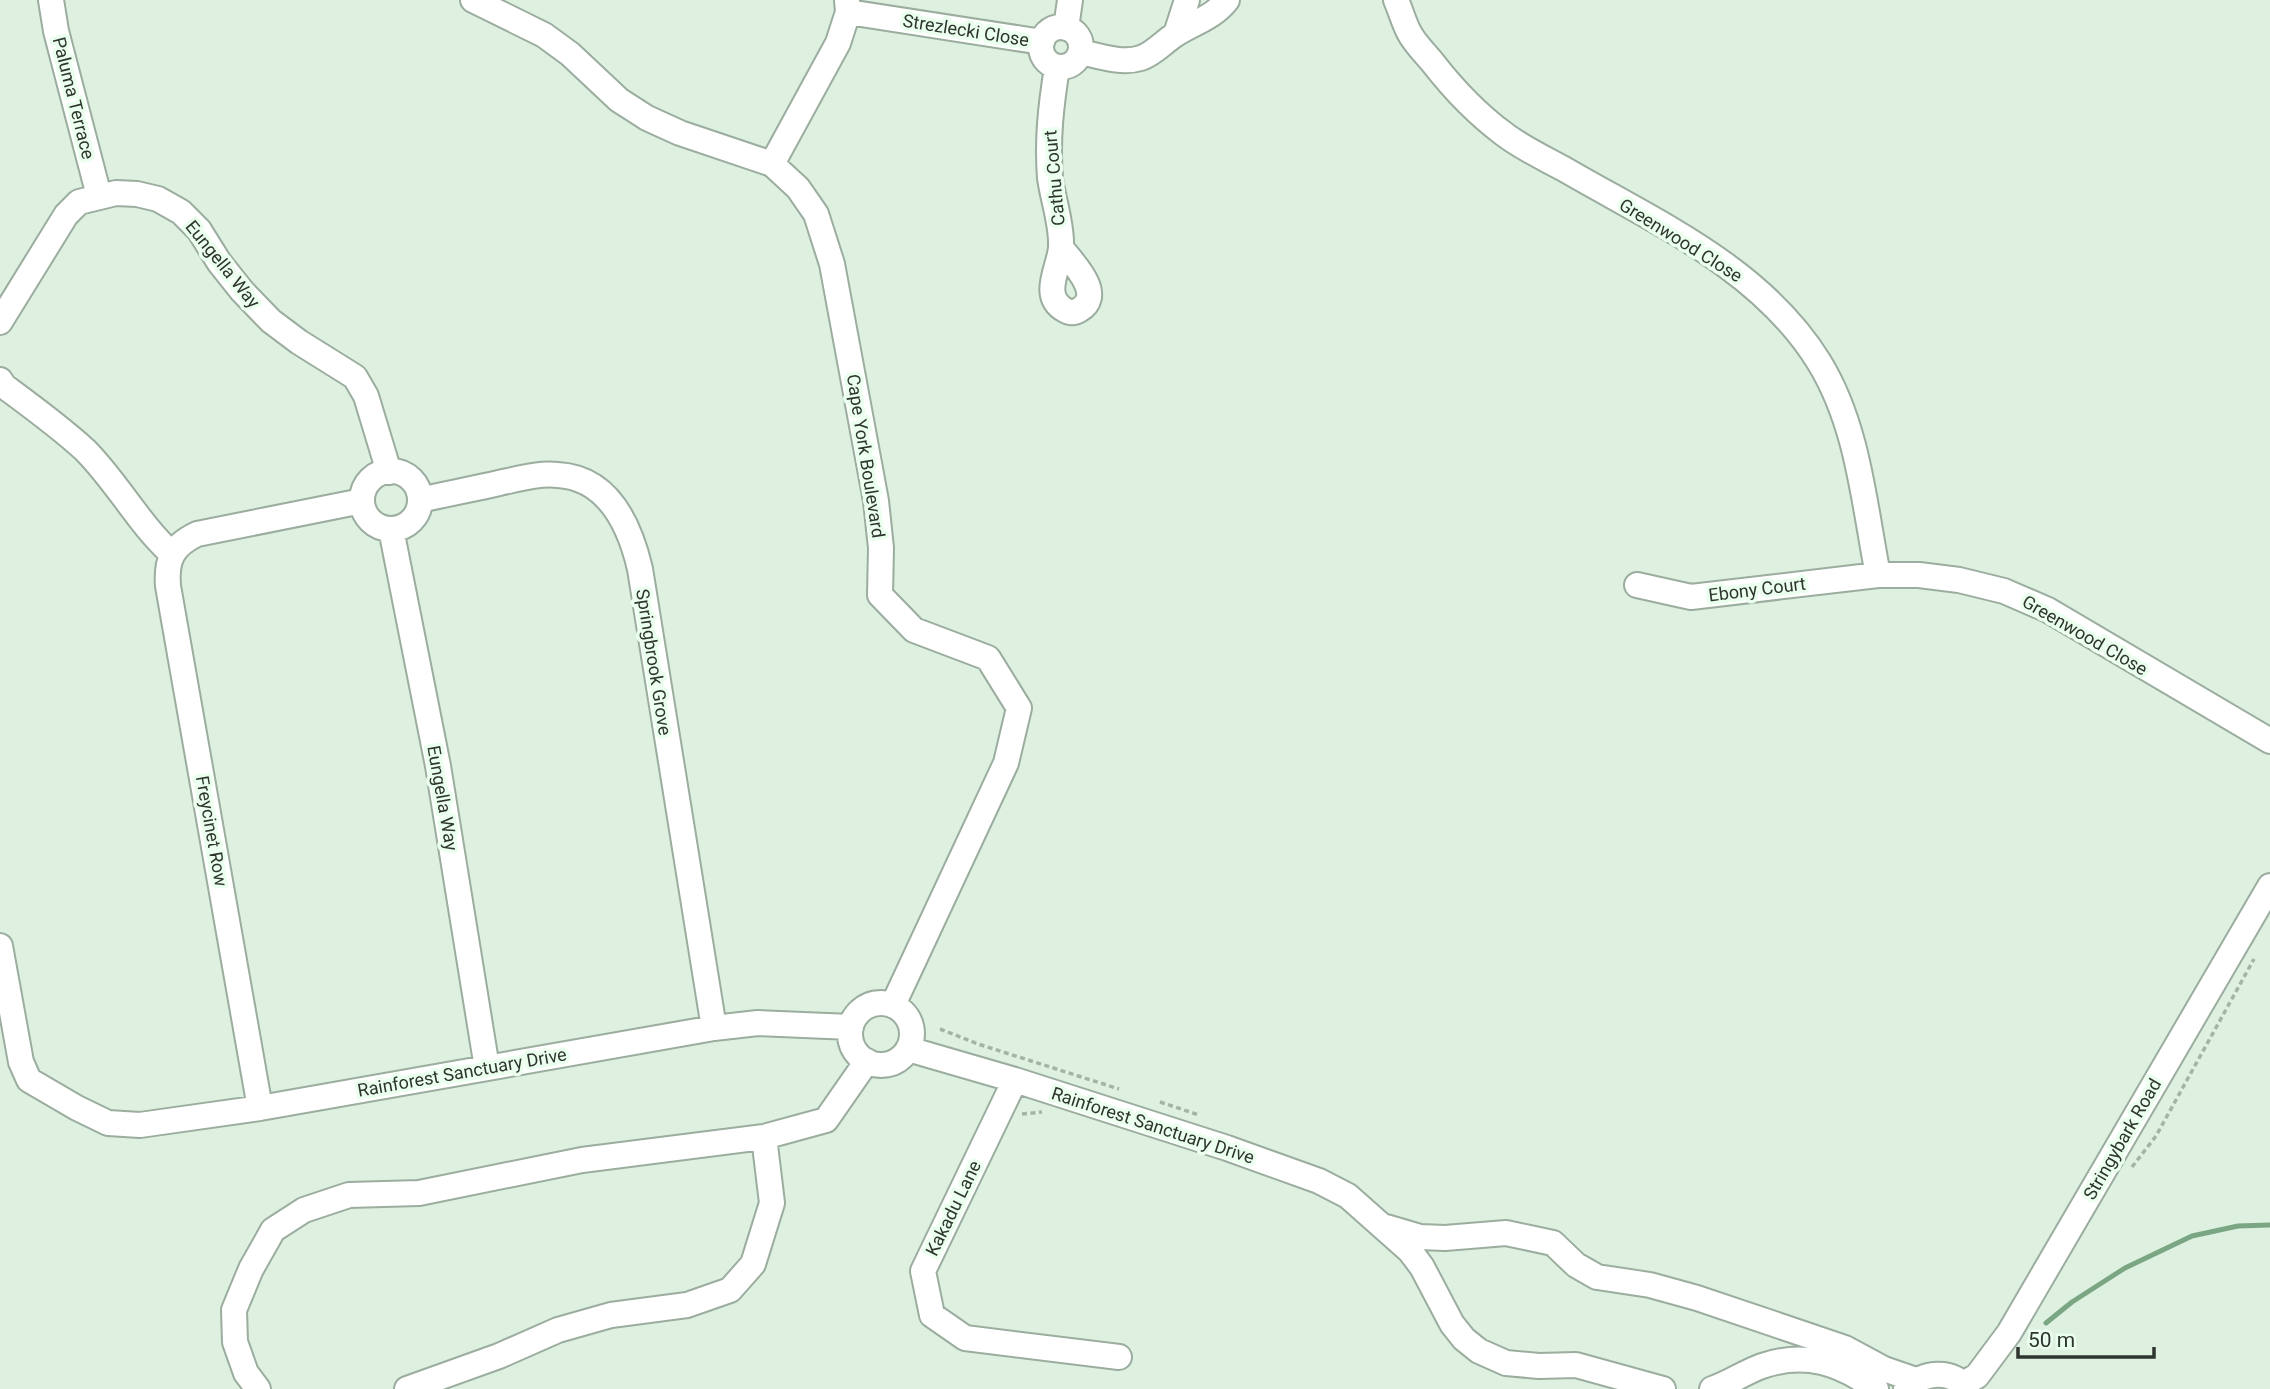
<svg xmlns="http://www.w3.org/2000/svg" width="2270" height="1389" font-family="Roboto,sans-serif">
<rect width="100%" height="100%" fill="#def1e1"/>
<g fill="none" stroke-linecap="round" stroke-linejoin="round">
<!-- stream -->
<path stroke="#7ba683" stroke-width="5" d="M2046 1323 2072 1302 2125 1268 2192 1236 2238 1226 2270 1225"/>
<defs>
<path id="minor" d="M51 0 56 31 99 196
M473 0 544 35 570 54 619 100 647 118 680 133 772 164 798 188 816 214 832 264 876 501 881 548 880 595 914 630 988 658 1019 708 1006 763 893 1005
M1396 0C1401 11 1404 24 1410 34 1416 45 1426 54 1433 63 1454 90 1477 114 1504 134 1522 148 1544 158 1564 169 1655 222 1761 268 1819 362 1858 425 1864 503 1878 575
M848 12 1042 42
M1041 47a20 20 0 1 1 40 0a20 20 0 1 1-40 0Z
M1066 28 1070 0
M1176 34 1187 0
M1081 52C1099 56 1122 64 1141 58 1153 54 1163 43 1173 36 1192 23 1212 19 1227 0
M1057 67C1051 106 1047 138 1050 178 1053 200 1062 224 1061 246 1061 265 1039 296 1065 310 1070 313 1074 313 1079 310 1106 295 1072 262 1061 248
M772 164 838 43 848 12 847 0
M0 322 66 215 79 202 116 193 137 194 158 199 181 212 199 230 219 262 242 291 271 321 299 342 355 377 366 396 389 472
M0 380 4 386C31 406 60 427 85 450 117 482 138 523 172 554
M362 500a29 29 0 1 1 58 0a29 29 0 1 1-58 0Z
M420 500C446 494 473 489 499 483 518 479 538 473 558 475 609 478 630 526 640 569L714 1028
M391 529 438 766 487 1068
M1637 585 1691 597 1878 575H1919L1959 580 2004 591 2048 610 2270 741
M0 946 21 1062 29 1080 77 1108 108 1123 140 1125 260 1108 714 1028 758 1023 851 1027
M850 1034a31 31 0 1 1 62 0a31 31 0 1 1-62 0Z
M908 1049 1015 1080 1227 1148 1319 1181 1348 1196 1410 1251 1422 1267 1452 1324 1464 1339 1479 1351 1506 1363 1539 1366 1576 1365 1663 1389
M1015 1080 923 1271 932 1315 965 1338 1119 1357
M260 1108 168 586C166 560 172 546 197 534L362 501
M1386 1227 1420 1237 1445 1238 1506 1233 1553 1243 1576 1265 1597 1277 1650 1285 1697 1298 1845 1348 1884 1369 1916 1380
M1963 1384 1977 1376 2009 1333 2270 886
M258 1389 246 1373 235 1342 234 1310 251 1269 273 1230 304 1210 349 1195 419 1193 582 1160 764 1137 826 1120 867 1061
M407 1389 499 1356 558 1330 611 1315 687 1305 730 1290 753 1264 772 1203 764 1137
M1712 1389C1730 1383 1745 1372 1762 1366 1806 1351 1840 1363 1876 1389
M1906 1389C1923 1372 1951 1368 1967 1389"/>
</defs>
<!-- minor casing -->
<use href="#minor" stroke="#9bad9e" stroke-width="28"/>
<!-- path -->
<path stroke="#a4b3a6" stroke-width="3.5" stroke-dasharray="5 3.5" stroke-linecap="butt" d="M940 1029 978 1044 1119 1089
M1160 1102 1199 1115
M1022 1114 1042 1112
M2132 1167 2156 1136 2254 959"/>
<!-- minor -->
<use href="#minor" stroke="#fff" stroke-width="24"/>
</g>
<g text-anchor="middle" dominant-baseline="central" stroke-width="7" stroke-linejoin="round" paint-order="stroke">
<!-- street labels -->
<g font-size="18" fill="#2e352f" stroke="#ebffee">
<text transform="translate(966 30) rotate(9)">Strezlecki Close</text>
<text transform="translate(74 98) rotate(76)">Paluma Terrace</text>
<text transform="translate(1054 178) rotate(-95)">Cathu Court</text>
<text transform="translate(1681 240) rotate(32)">Greenwood Close</text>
<text transform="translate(223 264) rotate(51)">Eungella Way</text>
<text transform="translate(866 456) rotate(81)">Cape York Boulevard</text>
<text transform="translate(1757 589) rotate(-7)">Ebony Court</text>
<text transform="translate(2085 635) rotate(30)">Greenwood Close</text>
<text transform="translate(654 662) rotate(81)">Springbrook Grove</text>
<text transform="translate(443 798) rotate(80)">Eungella Way</text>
<text transform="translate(212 831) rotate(80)">Freycinet Row</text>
<text transform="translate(462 1072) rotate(-10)">Rainforest Sanctuary Drive</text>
<text transform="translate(1153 1125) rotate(18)">Rainforest Sanctuary Drive</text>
<text transform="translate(2122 1139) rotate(-60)">Stringybark Road</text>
<text transform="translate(953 1208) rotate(-64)">Kakadu Lane</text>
</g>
</g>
<!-- scale -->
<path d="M2018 1347v10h136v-10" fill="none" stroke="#2e352f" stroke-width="3.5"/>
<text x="2028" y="1347" font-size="21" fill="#2e352f" stroke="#ebffee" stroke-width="5" paint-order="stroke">50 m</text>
</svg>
